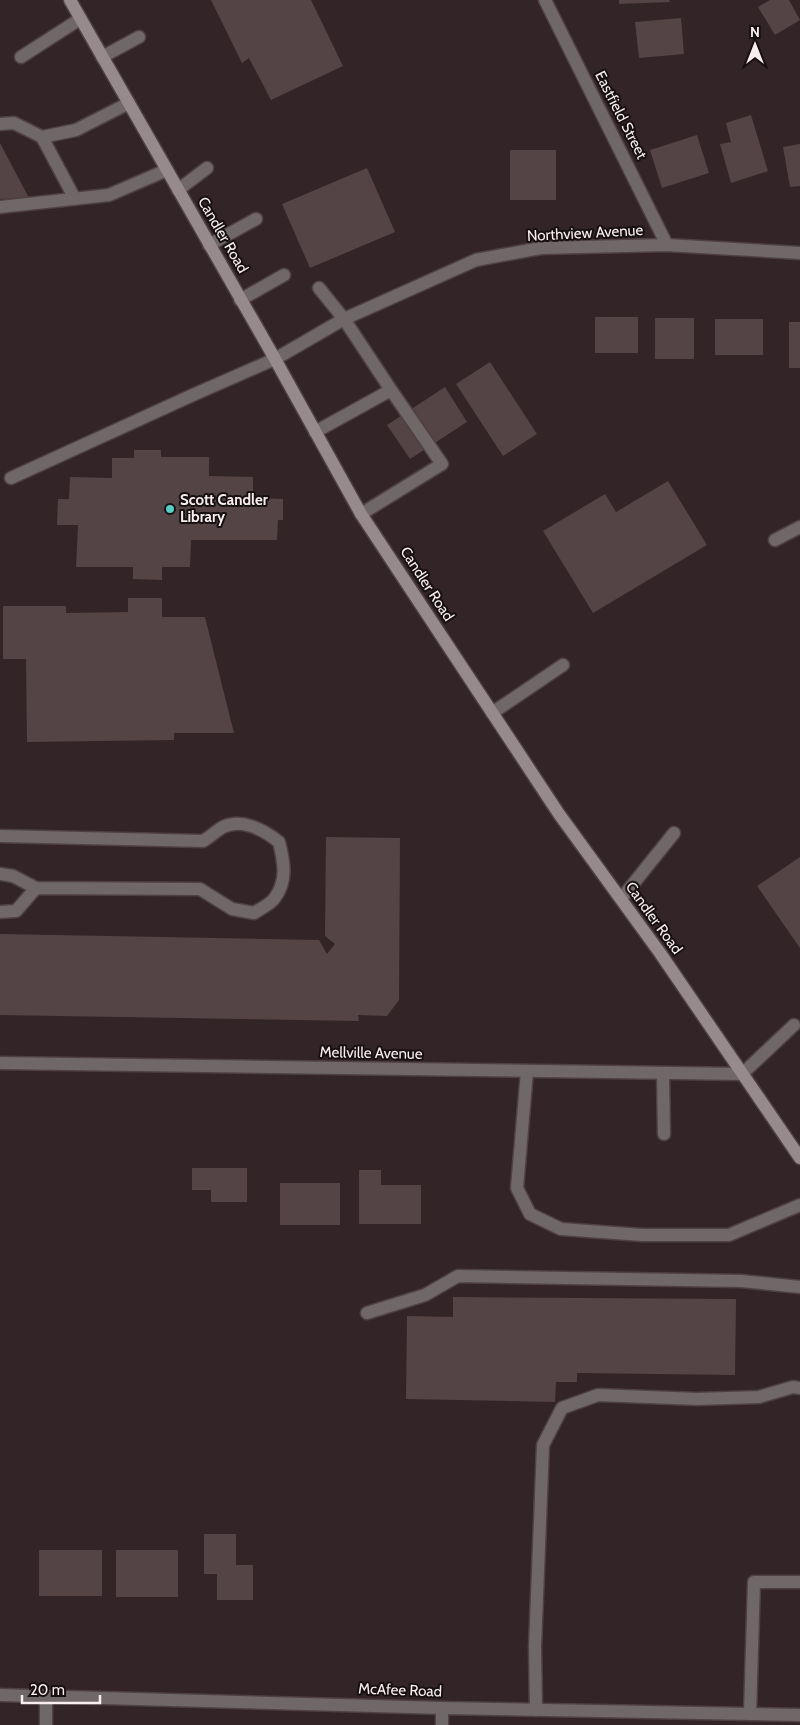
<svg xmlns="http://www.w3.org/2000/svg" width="800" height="1725" font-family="Cabin,sans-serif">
<rect width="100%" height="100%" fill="#332427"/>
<!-- building -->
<path fill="#544446" d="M211 0H311L343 66 271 100 249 58 242 63Z
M619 0H669L670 2 619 4Z
M770 0H789L800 20 775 35 758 7Z
M681 18 684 54 639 58 635 22Z
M751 115 768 171 731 183 720 144 731 142 726 123Z
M697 135 709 173 662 188 650 150Z
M0 143 29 198 0 199Z
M800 144V186L790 187 783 147Z
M510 150H556V200H510Z
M367 168 395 232 310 268 282 204Z
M595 317H638V353H595Z
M655 318H694V359H655Z
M715 319H763V355H715Z
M789 322H800V368H789Z
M490 362 537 434 503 456 456 384Z
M445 387 467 422 410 459 387 425Z
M134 450H161V457H209V476L253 477V498L283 499V520H278L277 540H191L190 567H162V580L133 579V567H76L78 525H57L58 499H69L70 477 112 478V458H134Z
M668 481 707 545 593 613 543 531 605 494 616 512Z
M128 598H162V617H205L234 733H174V740L27 742 26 659H3V606H66V613L128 612Z
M326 837 400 838 399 1000 387 1016 358 1015 359 1021 0 1015V934L319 940 327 954 335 944 325 936Z
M800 857V948L757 886Z
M192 1168H247V1202H211V1190H192Z
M359 1170H381V1185H421V1224H359Z
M280 1183H340V1225H280Z
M453 1297 736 1299 735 1375 577 1373V1382H556L555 1402 406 1399 407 1316 453 1317Z
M204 1534H236V1565H253V1600H217V1574H204Z
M39 1550H102V1596H39Z
M116 1550H178V1597H116Z"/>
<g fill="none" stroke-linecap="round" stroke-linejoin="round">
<defs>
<path id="service" d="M21 57 80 19
M102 57 139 37
M0 124 14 123 42 137 75 199
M42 137 76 130 129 103
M178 190 207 168
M0 207 109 195 167 170
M209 245 256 219
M319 288 344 319 391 390 442 464 361 514
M240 300 284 275
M315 432 391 390
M11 478 195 394 275 359
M775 540 800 527
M492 713 563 665
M0 836 203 841C210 837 216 831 223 827 242 818 264 830 279 842 284 862 288 881 274 899 269 905 260 909 254 913L232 909 200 889 36 888 13 876 0 874
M621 899 674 833
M0 912 16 911 36 888
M527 1071 517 1188 530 1214 561 1229 642 1235H729L800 1205
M663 1074 664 1134
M742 1074 794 1025
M367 1313 425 1295 458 1276 741 1281 800 1287
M536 1710 535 1647 543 1445 562 1408 598 1395 697 1399 759 1397 793 1387 800 1388
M750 1714 754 1582H800
M46 1725V1696"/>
<path id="minor" d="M545 0 667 245
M275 359 344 319 476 260 541 248 667 245 800 253
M0 1063 742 1074
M442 1725V1708"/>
<path id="tertiary" d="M0 1695 442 1708 800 1715"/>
<path id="secondary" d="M70 0 275 359 361 514 559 814 660 953 800 1158"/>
</defs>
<!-- service casing -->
<use href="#service" stroke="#4f4043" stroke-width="15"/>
<!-- minor casing -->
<use href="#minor" stroke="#4f4043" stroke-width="15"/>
<!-- tertiary casing -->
<use href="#tertiary" stroke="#4f4043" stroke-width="15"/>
<!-- secondary casing -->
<use href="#secondary" stroke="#4f4043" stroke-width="15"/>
<!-- service -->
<use href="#service" stroke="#6f6768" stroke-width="12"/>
<!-- minor -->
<use href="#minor" stroke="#6f6768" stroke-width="12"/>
<!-- tertiary -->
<use href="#tertiary" stroke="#6f6768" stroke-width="12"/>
<!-- secondary -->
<use href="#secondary" stroke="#978a8c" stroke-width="12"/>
</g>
<!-- markers -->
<circle fill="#55cec5" stroke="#161011" stroke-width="2" cx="170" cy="509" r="5"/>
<g text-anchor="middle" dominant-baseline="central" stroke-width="4" stroke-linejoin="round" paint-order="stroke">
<!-- street labels -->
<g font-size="15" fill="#f9eeef" stroke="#161011">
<text transform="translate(621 115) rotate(63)">Eastfield Street</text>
<text transform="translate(585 233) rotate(-3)">Northview Avenue</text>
<text transform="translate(223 235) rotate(60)">Candler Road</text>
<text transform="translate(427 584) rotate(57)">Candler Road</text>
<text transform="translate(654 918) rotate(54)">Candler Road</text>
<text transform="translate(371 1053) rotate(1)">Mellville Avenue</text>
<text transform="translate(400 1690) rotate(2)">McAfee Road</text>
</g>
<!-- poi labels -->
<g font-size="15" font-weight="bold" fill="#f9eeef" stroke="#161011" text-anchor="start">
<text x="180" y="500">Scott Candler<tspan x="180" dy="17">Library</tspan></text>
</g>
</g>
<!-- north arrow -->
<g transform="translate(755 45)" stroke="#161011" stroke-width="4" paint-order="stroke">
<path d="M0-4L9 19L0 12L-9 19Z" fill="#f9eeef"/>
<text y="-8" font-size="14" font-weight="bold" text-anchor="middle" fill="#f9eeef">N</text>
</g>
<!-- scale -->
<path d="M22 1695v8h78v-8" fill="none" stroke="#f9eeef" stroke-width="2.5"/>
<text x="30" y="1695" font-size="15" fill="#f9eeef" stroke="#161011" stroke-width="4" paint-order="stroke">20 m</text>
</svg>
